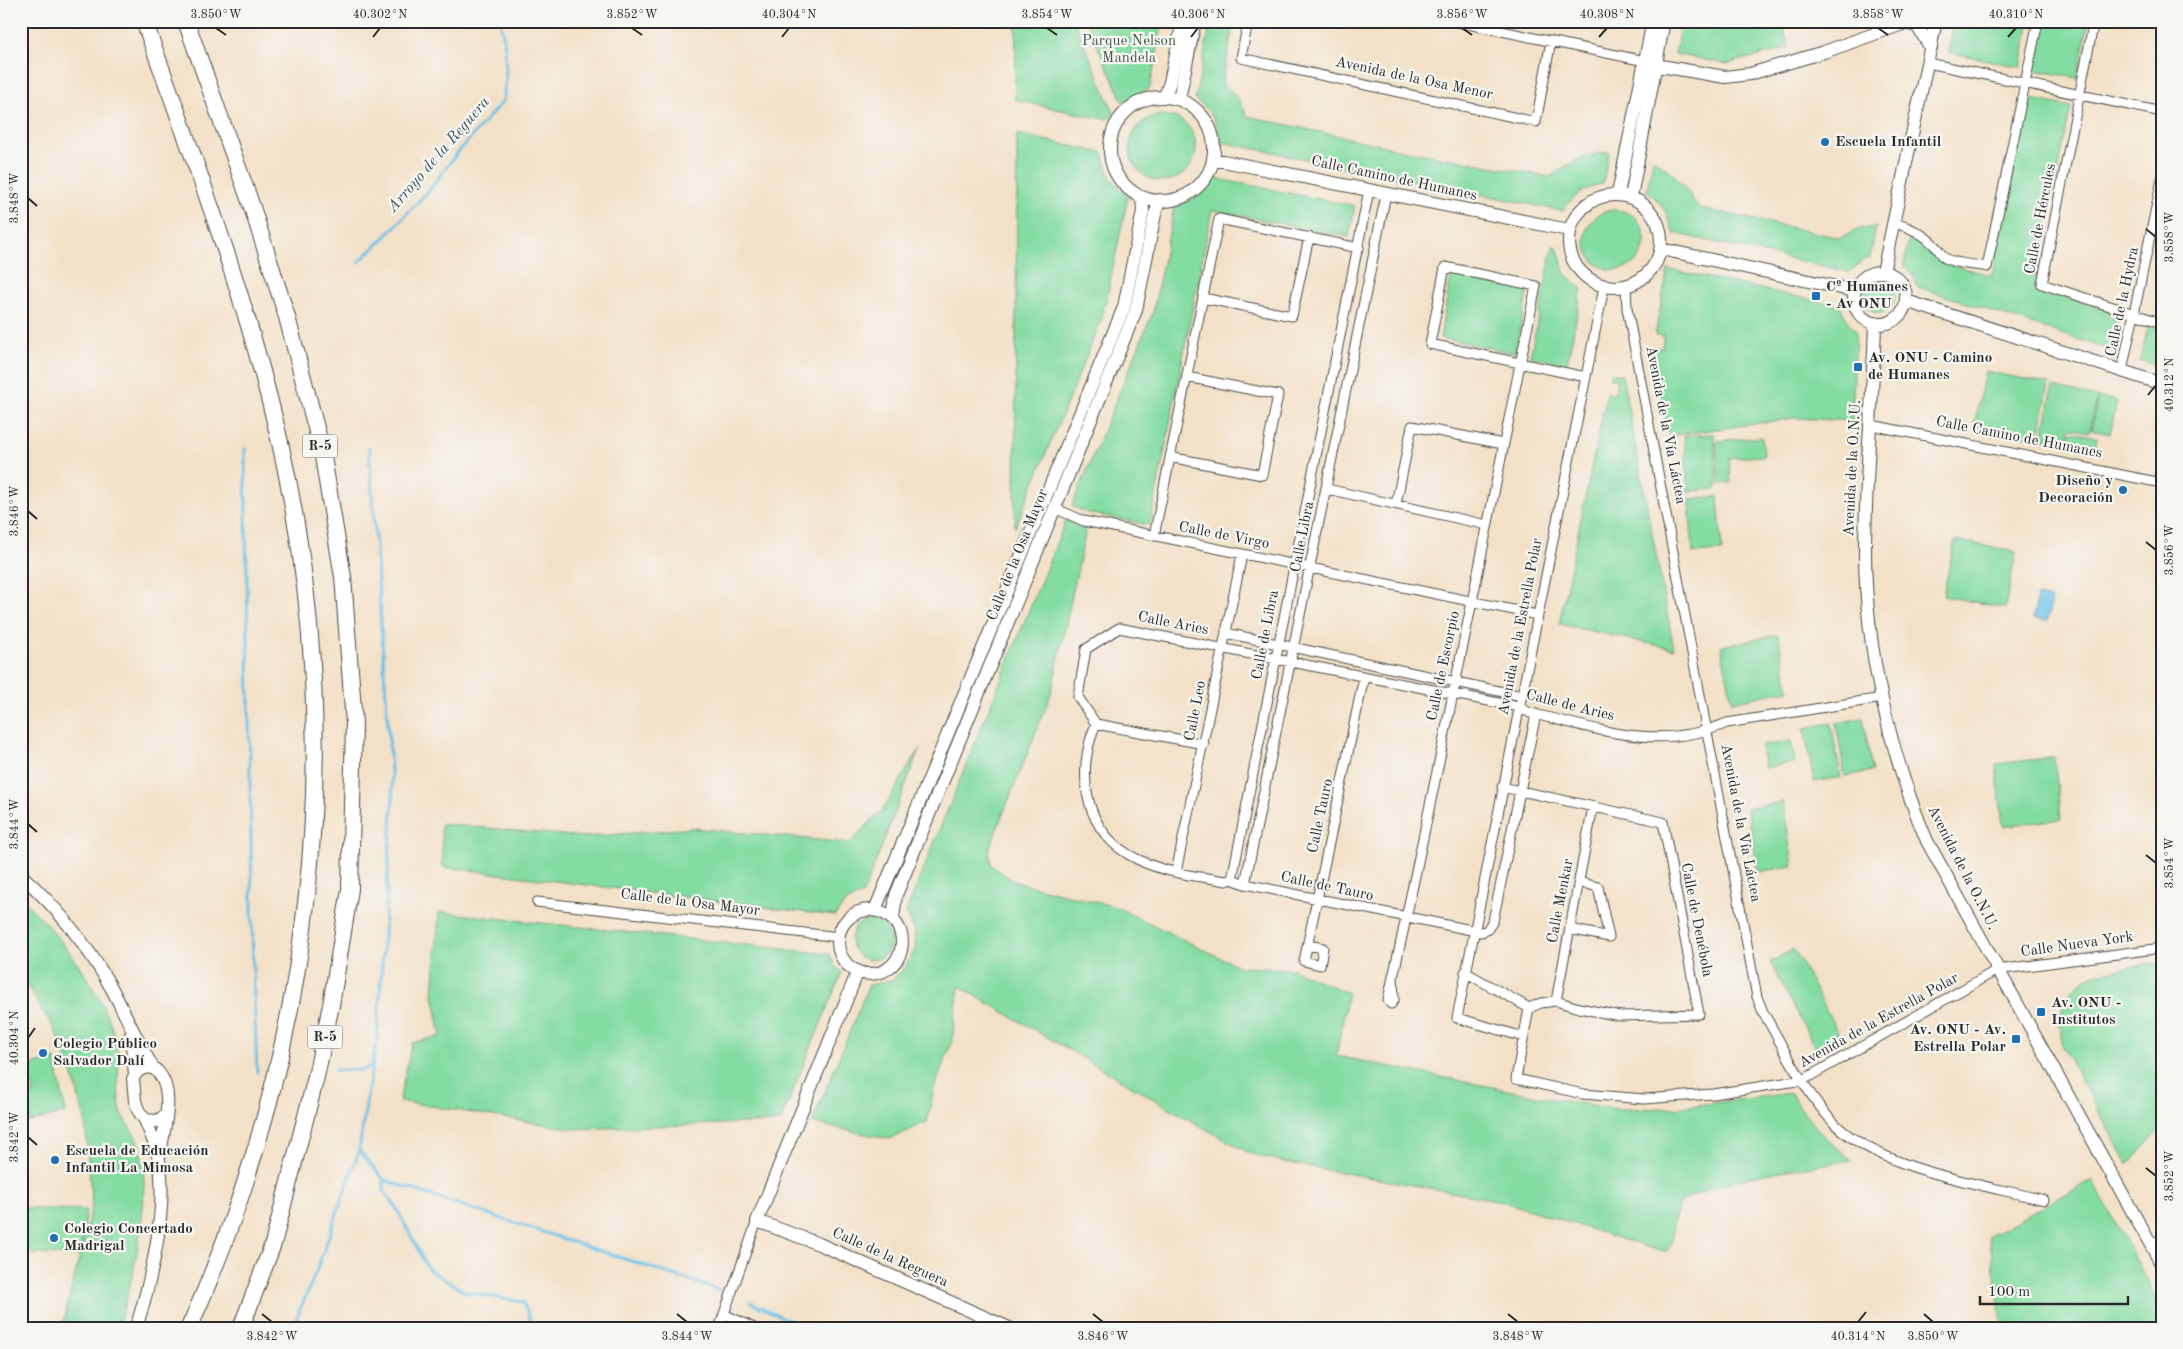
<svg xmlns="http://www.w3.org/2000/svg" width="2183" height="1349" font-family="'Old Standard TT',serif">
<rect width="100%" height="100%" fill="#f6f6f2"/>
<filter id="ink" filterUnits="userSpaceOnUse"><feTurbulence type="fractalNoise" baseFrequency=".02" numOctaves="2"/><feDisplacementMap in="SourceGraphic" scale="10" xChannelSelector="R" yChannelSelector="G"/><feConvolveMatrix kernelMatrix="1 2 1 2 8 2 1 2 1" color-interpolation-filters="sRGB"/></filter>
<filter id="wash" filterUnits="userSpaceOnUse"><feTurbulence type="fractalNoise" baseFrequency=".0096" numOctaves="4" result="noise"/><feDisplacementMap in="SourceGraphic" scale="20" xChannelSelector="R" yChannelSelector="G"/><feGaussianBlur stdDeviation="1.12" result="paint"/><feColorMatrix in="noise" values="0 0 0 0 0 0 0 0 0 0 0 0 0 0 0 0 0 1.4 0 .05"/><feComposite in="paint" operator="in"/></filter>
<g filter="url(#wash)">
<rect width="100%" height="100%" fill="#f3e1c7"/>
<!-- green -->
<path fill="#83dca1" stroke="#578466" d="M1016 21H1074L1114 113 1110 118 1103 119 1015 100Z
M1086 21H1163L1150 88 1123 102Z
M1211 21H1234L1222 83 1238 98 1247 116 1412 152 1550 177C1571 162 1583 155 1609 152L1603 183C1586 188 1572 196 1563 211L1221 142C1218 123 1211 110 1195 100Z
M1681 21H1781L1789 48 1726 64 1675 54Z
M1954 21H2030L2021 67 1948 52Z
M2044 21H2089L2077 78 2034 70Z
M2028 98 2071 107 2034 288 2119 314 2111 350 1918 287 1913 276 1904 265 1910 234 1924 242 1941 263 1992 275Z
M1130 148a33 33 0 1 1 66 0a33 33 0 1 1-66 0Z
M1017 134 1103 153 1110 177 1128 197 1102 319 1015 528Z
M1653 159C1676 173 1684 186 1699 208L1840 238 1857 229 1876 227 1870 258 1863 260 1849 272 1673 233C1669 215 1662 203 1647 191Z
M1213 178 1355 206 1349 237 1212 210 1150 525 1088 513 1072 506 1153 312 1174 208C1190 201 1204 194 1213 178Z
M1585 240a30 30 0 1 1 60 0a30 30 0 1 1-60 0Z
M1553 246 1557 247 1565 274 1582 289 1567 364 1530 357Z
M1668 269 1840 306 1848 322 1856 331 1852 421 1794 418 1669 436 1652 348H1662L1664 336 1655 335Z
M1451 276 1528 291 1515 353 1440 338Z
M1863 297a16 16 0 1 1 32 0a16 16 0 1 1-32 0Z
M2149 324 2162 329V367L2140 360Z
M1985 371 2049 384 2038 439 1974 426Z
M1610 373 1622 375 1674 649 1559 624 1607 393 1615 394 1617 379 1610 378Z
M2053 387 2097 397 2089 432 2070 428 2067 444 2042 439Z
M2098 397 2117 401 2110 434 2091 430Z
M2071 432 2097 437 2095 450 2068 444Z
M1714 434 1717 489 1688 491 1684 436Z
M1762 437 1764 456 1729 458 1731 483 1719 484 1716 441Z
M1718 496 1722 551 1693 553 1689 499Z
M1066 520 1086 530 1051 694 989 849 991 865 1015 882 1116 907 1240 967 1292 969 1348 993 1336 1056 1547 1098 1617 1109 1675 1108 1791 1093C1810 1124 1823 1138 1852 1160 1797 1169 1729 1175 1680 1202L1673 1224V1240L1667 1251 1656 1250 1501 1201 1289 1163 1251 1154 1202 1127 959 986 952 1041 934 1089 927 1122 890 1139 812 1123 869 985 892 980 905 968 915 949V931L906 912Z
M1955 540 2016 552 2005 608 1943 596Z
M1778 635 1789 690 1732 702 1721 646Z
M1863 718 1872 771 1845 776 1836 723Z
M1831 723 1841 777 1814 782 1804 728Z
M1791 741 1795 762 1765 768 1761 746Z
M920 748 863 894 846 902 835 916 443 867 441 824 585 837 692 828 850 843 884 808Z
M2054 757 2061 819 2003 826 1996 764Z
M1783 802 1793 866 1758 872 1747 808Z
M21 898C59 934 104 991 116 1043 121 1064 116 1086 120 1107 122 1122 137 1133 140 1148 152 1193 134 1284 117 1328H62L92 1205 85 1120 73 1076 55 1030 21 976Z
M439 912 830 954 834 965 842 972 780 1122 573 1129 399 1101 412 1043 441 1036 433 995Z
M851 940a20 20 0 1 1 40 0a20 20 0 1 1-40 0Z
M1794 949 1840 1036 1816 1049 1770 962Z
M2162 962V1127L2128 1165 2063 1047C2047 972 2107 970 2162 962Z
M55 1059 66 1113 21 1124V1097L34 1093 27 1066Z
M2092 1180 2162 1307V1328H2003L1989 1236Z
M22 1208 86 1210 80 1256 21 1253Z"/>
<!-- water -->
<path fill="#6cc0e8" stroke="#4c768a" d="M2037 596 2052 599 2047 621 2033 619Z"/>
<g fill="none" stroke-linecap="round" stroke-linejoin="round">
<!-- stream -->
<path stroke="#6cc0e8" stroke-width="3" d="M359 262 386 236 430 189 458 152 503 101 506 77 505 46 500 21
M369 448 393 799 377 1039 372 1066
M245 449 253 972 257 1072
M335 1070H361L372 1066 359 1150 384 1180 719 1290
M384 1180V1191L396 1207 428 1269 465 1292 523 1302 534 1328
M750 1302 806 1328
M292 1328 316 1272 359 1151"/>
</g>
</g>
<g filter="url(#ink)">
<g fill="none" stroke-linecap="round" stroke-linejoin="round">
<defs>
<path id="street" d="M1248 21 1241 58 1536 122 1551 41
M1453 21 1645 61
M1874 21 1878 32
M2094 21 2042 284 2162 323
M1928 63 2162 112
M1894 223C1910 227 1924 234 1935 246 1939 249 1941 255 1945 258 1957 265 1974 264 1987 267L2038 21
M1626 287 1627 308 1757 997 1763 1012C1784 1048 1806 1095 1835 1124 1882 1170 1981 1184 2044 1200
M1203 298 1292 316 1309 237
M2122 371 2162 179
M1871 425 2162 483
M1170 457 1262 475 1278 395 1187 377
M1327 489 1487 525
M1396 504 1412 426 1503 444
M1054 508 1084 521 1537 615
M1154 536 1219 219 1359 248
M1226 633 1522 696
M1096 724 1078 697 1086 649 1119 628 1519 707 1530 713C1598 729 1659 752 1727 723L1882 698
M1096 724C1075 773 1084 834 1137 859 1164 873 1197 876 1226 881L1232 879 1245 884 1481 932 1487 930 1493 921 1536 714
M1096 724 1204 744
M1502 787 1663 822 1699 1014 1620 1016 1579 1008 1556 1001 1541 1003 1529 1008
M1176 872 1242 555
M1232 879 1369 190
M1245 884 1386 194
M537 902 839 937
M1570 929 1609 937 1598 887 1579 882
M1308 945 1323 948 1320 965 1304 961 1364 677
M1465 972 1529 1008 1516 1079 1583 1094 1644 1099 1713 1094 1803 1080 1997 970 2162 948
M1393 975 1394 1000 1391 1004 1388 1000C1441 763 1487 525 1536 286L1445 267 1430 344 1586 377
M1556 1001 1593 807
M1524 1037 1457 1018 1604 287
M2150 1244 2162 1239
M724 1314 754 1328
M719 1328 757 1221"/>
<path id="secondary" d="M1655 65 1725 77 1750 74 1824 52 1905 23 1917 26 1931 48
M1165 96 1170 82 1183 21
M1110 149a52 52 0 1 1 104 0a52 52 0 1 1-104 0Z
M1179 99 1195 21
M1213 159 1569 230
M1618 194 1653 21
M1569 241a46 46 0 1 1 92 0a46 46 0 1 1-92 0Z
M1631 197 1664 21
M1661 249 1855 291
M1883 272 1936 21
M1854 298a26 26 0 1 1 52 0a26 26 0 1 1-52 0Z
M1906 301 2162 384
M1875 323C1873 400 1865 477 1865 554 1866 651 1889 751 1927 841L2162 1265
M21 875C58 908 88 946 112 989 126 1016 138 1042 153 1068
M875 910 1124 307 1143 211 1142 197
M838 942a32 32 0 1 1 64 0a32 32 0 1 1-64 0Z
M893 918 896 895 1136 310 1155 214 1160 200
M858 971 757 1221 819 1244 1009 1328
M131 1035 135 1074
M160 1154C163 1130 176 1093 158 1072 150 1063 136 1069 133 1079L135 1101 138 1110 145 1120 157 1121 165 1116
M136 1328C151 1281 168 1208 159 1160 157 1146 150 1133 145 1120"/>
<path id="highway" d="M144 21C195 161 248 301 281 447 348 746 314 1048 189 1328
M186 21 252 207 287 317 322 451 343 577 354 723 350 889 331 1005 316 1077 273 1244 241 1328"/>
</defs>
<!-- street casing -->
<use href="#street" stroke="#494642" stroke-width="11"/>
<!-- secondary casing -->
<use href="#secondary" stroke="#494642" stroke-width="14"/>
<!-- highway casing -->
<use href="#highway" stroke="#494642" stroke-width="18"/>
<!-- street -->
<use href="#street" stroke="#fff" stroke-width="9"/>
<!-- secondary -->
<use href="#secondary" stroke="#fff" stroke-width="12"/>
<!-- highway -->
<use href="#highway" stroke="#fff" stroke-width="16"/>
</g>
</g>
<!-- ticks -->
<path fill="none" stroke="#2b2b2b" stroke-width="2" d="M216 28 226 35M632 28 642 35M1047 28 1057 35M1462 28 1472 35M1878 28 1888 35M373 37 380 28M782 37 789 28M1191 37 1198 28M1599 37 1607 28M2008 37 2016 28M28 198 37 206M2146 229 2156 237M2148 395 2156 385M28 511 37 519M2146 542 2156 550M28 824 37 832M2146 855 2156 863M28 1038 35 1028M28 1137 37 1145M2146 1168 2156 1176M262 1314 272 1322M677 1314 687 1322M1093 1314 1103 1322M1508 1314 1518 1322M1924 1314 1933 1322M1858 1322 1866 1312"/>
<!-- markers -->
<g fill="#1f6fb2" stroke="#f6f6f2" stroke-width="2">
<circle cx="1825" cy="142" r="5"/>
<rect x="1811" y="291" width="10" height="10" rx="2.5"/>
<rect x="1853" y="362" width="10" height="10" rx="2.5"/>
<circle cx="2123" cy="490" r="5"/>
<rect x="2036" y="1007" width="10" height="10" rx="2.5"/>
<rect x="2011" y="1034" width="10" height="10" rx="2.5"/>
<circle cx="43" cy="1053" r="5"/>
<circle cx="55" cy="1160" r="5"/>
<circle cx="54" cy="1238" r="5"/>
</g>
<g text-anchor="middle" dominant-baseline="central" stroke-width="4.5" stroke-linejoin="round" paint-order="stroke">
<!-- shield labels -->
<g fill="#f6f6f2" stroke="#686867" stroke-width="1">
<rect x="302.5" y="434.5" width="35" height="23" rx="4"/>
<rect x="307.5" y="1025.5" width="35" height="23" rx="4"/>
</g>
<g font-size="14" font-weight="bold" fill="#2b2b2b">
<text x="320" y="446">R-5</text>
<text x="325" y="1037">R-5</text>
</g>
<!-- park labels -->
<g font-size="15" fill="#415748" stroke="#f6f6f2">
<text x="1129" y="41">Parque Nelson<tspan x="1129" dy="17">Mandela</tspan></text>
</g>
<!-- street labels -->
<g font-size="15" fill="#2b2b2b" stroke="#f6f6f2">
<text transform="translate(1414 79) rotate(12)">Avenida de la Osa Menor</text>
<text transform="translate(1394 179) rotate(12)">Calle Camino de Humanes</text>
<text transform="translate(2041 219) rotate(-79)">Calle de Hércules</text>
<text transform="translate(2123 302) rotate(-78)">Calle de la Hydra</text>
<text transform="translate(1665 425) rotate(79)">Avenida de la Vía Láctea</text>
<text transform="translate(2019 438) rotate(11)">Calle Camino de Humanes</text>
<text transform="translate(1853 468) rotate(-87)">Avenida de la O.N.U.</text>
<text transform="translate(1224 536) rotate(11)">Calle de Virgo</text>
<text transform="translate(1303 537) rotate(-79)">Calle Libra</text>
<text transform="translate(1018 555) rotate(-68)">Calle de la Osa Mayor</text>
<text transform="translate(1173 624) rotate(11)">Calle Aries</text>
<text transform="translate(1521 627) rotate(-79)">Avenida de la Estrella Polar</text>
<text transform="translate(1266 635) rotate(-79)">Calle de Libra</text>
<text transform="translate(1444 666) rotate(-78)">Calle de Escorpio</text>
<text transform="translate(1570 706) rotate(14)">Calle de Aries</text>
<text transform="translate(1196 711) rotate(-79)">Calle Leo</text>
<text transform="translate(1321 816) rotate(-78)">Calle Tauro</text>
<text transform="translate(1740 823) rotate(79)">Avenida de la Vía Láctea</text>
<text transform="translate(1962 868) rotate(63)">Avenida de la O.N.U.</text>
<text transform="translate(1327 887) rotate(12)">Calle de Tauro</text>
<text transform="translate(1561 901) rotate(-79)">Calle Menkar</text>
<text transform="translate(690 903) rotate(7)">Calle de la Osa Mayor</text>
<text transform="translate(1696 920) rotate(79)">Calle de Denébola</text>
<text transform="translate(2077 945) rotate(-8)">Calle Nueva York</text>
<text transform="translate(1879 1021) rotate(-29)">Avenida de la Estrella Polar</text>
<text transform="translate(890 1258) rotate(24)">Calle de la Reguera</text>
</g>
<!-- poi labels -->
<g font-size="15" font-weight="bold" fill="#2b2b2b" stroke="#f6f6f2" text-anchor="start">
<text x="1835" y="142">Escuela Infantil</text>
<text x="1826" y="287">Cº Humanes<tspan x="1826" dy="17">- Av ONU</tspan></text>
<text x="1868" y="358">Av. ONU - Camino<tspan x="1868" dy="17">de Humanes</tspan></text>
<text x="2113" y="481" text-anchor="end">Diseño y<tspan x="2113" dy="17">Decoración</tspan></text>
<text x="2051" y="1003">Av. ONU -<tspan x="2051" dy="17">Institutos</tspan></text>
<text x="2006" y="1030" text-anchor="end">Av. ONU - Av.<tspan x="2006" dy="17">Estrella Polar</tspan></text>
<text x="53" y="1044">Colegio Público<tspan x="53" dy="17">Salvador Dalí</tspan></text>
<text x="65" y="1151">Escuela de Educación<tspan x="65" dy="17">Infantil La Mimosa</tspan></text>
<text x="64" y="1229">Colegio Concertado<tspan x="64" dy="17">Madrigal</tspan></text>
</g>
<!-- water labels -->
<g font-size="16" font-style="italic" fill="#3e5864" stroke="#f6f6f2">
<text transform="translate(439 155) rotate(-49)">Arroyo de la Reguera</text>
</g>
</g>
<!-- margin -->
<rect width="2183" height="1349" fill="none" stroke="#f6f6f2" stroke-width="55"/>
<!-- scale -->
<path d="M1980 1296v8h148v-8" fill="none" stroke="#2b2b2b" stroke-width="2.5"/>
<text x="1988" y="1296" font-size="15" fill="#2b2b2b" stroke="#f6f6f2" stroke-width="4" paint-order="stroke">100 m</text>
<rect x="28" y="28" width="2128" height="1294" fill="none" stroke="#2b2b2b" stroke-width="2"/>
<g font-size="12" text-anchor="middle" fill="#2b2b2b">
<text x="216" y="18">3.850°W</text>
<text x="380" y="18">40.302°N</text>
<text x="632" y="18">3.852°W</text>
<text x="789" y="18">40.304°N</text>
<text x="1047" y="18">3.854°W</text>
<text x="1198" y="18">40.306°N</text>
<text x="1462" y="18">3.856°W</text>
<text x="1607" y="18">40.308°N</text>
<text x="1878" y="18">3.858°W</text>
<text x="2016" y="18">40.310°N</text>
<text transform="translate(14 198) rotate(-90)" y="4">3.848°W</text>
<text transform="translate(2169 237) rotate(-90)" y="4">3.858°W</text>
<text transform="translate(2169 385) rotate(-90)" y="4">40.312°N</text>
<text transform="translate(14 511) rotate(-90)" y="4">3.846°W</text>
<text transform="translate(2169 550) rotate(-90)" y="4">3.856°W</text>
<text transform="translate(14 824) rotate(-90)" y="4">3.844°W</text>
<text transform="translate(2169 863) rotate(-90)" y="4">3.854°W</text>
<text transform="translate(14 1038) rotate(-90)" y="4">40.304°N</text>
<text transform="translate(14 1137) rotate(-90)" y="4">3.842°W</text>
<text transform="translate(2169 1176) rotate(-90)" y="4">3.852°W</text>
<text x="272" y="1340">3.842°W</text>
<text x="687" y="1340">3.844°W</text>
<text x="1103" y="1340">3.846°W</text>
<text x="1518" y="1340">3.848°W</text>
<text x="1858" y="1340">40.314°N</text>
<text x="1933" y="1340">3.850°W</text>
</g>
</svg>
